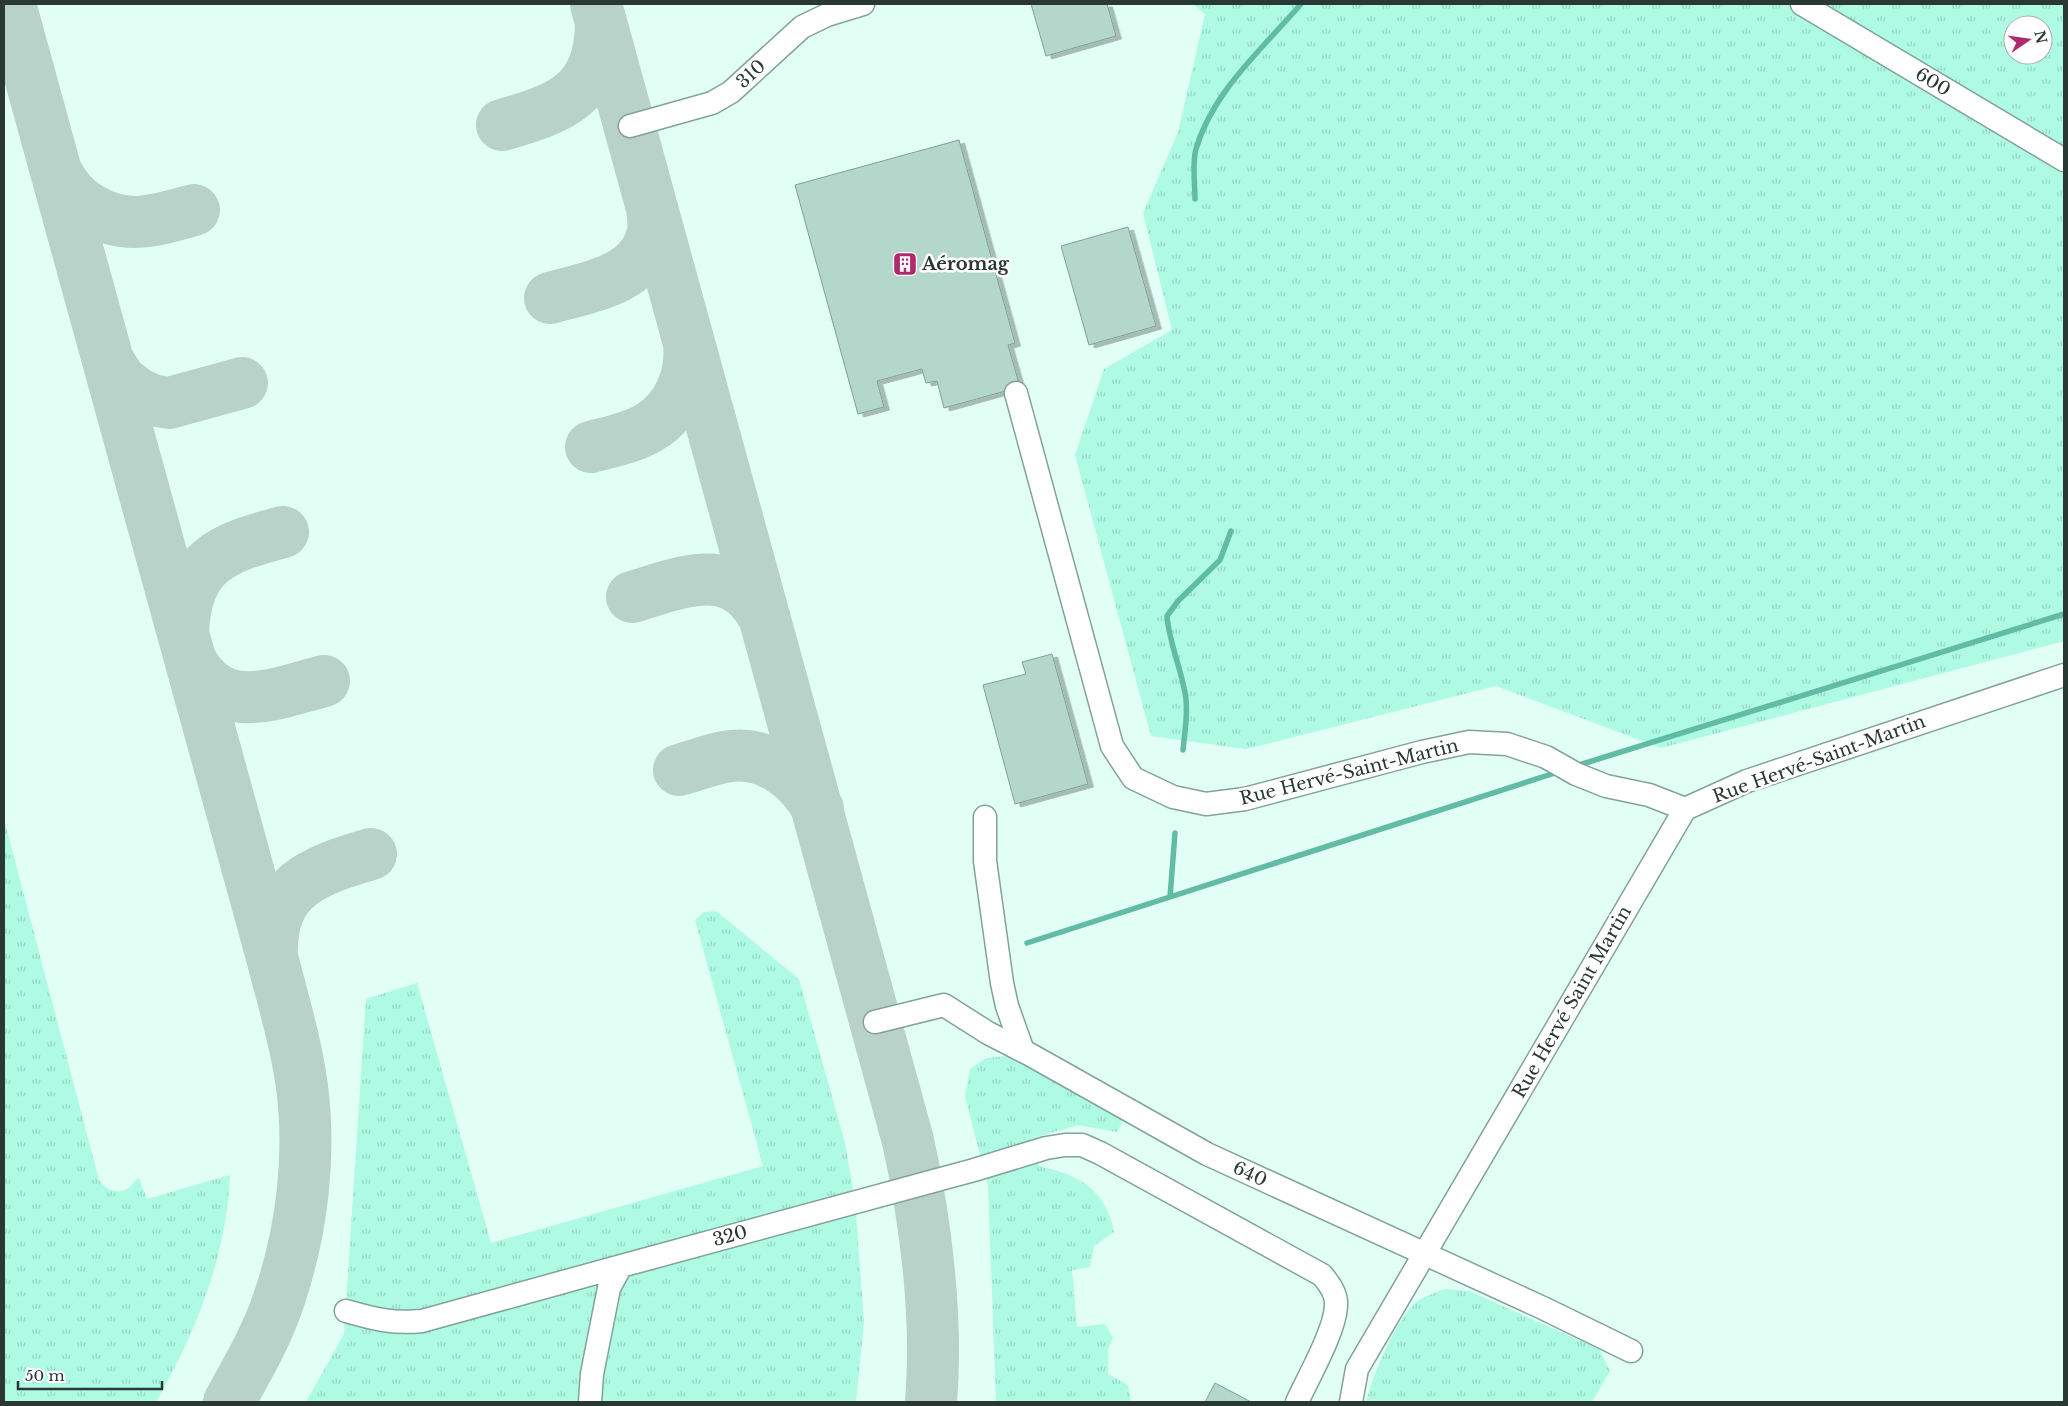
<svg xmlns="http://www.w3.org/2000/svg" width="2068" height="1406" font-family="'Libre Baskerville',serif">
<defs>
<pattern id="grass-tufts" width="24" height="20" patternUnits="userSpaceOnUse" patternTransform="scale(1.25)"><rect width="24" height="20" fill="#aefae3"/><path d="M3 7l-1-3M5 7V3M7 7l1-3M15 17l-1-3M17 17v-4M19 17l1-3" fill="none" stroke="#96d7c3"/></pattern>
<filter id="shadow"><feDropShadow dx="5.5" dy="3" stdDeviation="0" flood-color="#0004"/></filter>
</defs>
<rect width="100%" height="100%" fill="#e2fff5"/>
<!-- grass -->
<path fill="url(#grass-tufts)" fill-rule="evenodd" d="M1193 4H2064V641L1661 748 1496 686 1246 749 1151 736 1075 455 1104 369 1172 330 1143 213 1178 132 1205 14ZM2013 25H2043V55H2013Z
M4 819 99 1180C106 1189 116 1195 127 1189 132 1186 134 1181 139 1178L147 1199 230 1175C227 1256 195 1334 156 1402H4Z
M716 911 799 979 845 1143 855 1201 864 1322 856 1402H306L344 1334 366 999 417 983 491 1243 763 1166 695 920 704 912Z
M1009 1056 1124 1119 1117 1132 1078 1125 1030 1139 1039 1166C1080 1175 1105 1189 1114 1232L1094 1246 1090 1267 1072 1270 1077 1327 1105 1324 1113 1338 1108 1350V1374L1128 1385 1131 1402H996L988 1186 965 1096 970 1069 986 1058Z
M1445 1289 1469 1291 1599 1349 1610 1371 1592 1402H1366C1374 1373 1393 1326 1414 1304 1421 1297 1435 1293 1445 1289Z"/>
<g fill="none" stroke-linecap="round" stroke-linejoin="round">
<!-- stream -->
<path stroke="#62bca4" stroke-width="5.5" d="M1195 199C1195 185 1192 162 1196 149 1213 91 1263 48 1301 4
M1183 750C1185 730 1189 708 1184 688 1179 663 1169 641 1167 616L1178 601 1220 560 1231 531
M1576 766 2064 614
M1170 897 1175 833
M1027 943 1558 772"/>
<!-- taxiway -->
<path stroke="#b8d2c9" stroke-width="52" d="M10 4 272 957C283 1000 296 1043 302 1087 311 1156 302 1230 280 1296 268 1334 248 1368 229 1402
M596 4 908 1141C926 1222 938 1319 931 1402
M502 125C562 108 600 94 601 23
M56 171C65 189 75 200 92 210 127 231 157 220 194 210
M550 298C588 287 645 280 653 231 654 224 653 216 652 208
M108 361 121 381 137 393 152 400 169 403 242 383
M591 447C610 442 632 438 650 427 679 409 692 376 689 343
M632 597C683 582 734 558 765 619
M183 632C186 561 222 548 283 532
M191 661C222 718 274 694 324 681
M679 770C694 766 709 760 724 757 765 749 799 775 818 809
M272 957C269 886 313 871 371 854"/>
</g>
<!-- building -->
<path fill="#b4d7cc" stroke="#7ea095" filter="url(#shadow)" d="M1031 4H1107L1116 36 1046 56Z
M959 140 1015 343 1008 345 1020 387 944 408 937 381 926 383 922 369 877 381 884 407 858 414 795 185Z
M1128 227 1156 326 1089 345 1061 246Z
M1052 654 1088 784 1015 804 983 685 1026 674 1022 662Z
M1215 1383 1251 1402H1205Z"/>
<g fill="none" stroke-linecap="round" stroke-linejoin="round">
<defs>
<path id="minor" d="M1802 4 2064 160
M630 126 712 103 731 92 802 27 827 15 863 4
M1016 393 1112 746 1133 778 1173 797 1206 804 1245 799 1422 752 1469 742 1507 744 1546 757 1576 774 1606 786 1649 795 1685 809 1747 781 2064 675
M985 817V861L1002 983 1007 1006 1023 1051
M875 1022 944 1005 988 1033 1029 1054 1207 1154 1543 1308 1631 1351
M346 1311C374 1319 393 1324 422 1321L621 1266
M590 1402 592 1374 609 1288 621 1266 974 1170 1046 1148 1065 1145H1082L1100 1153 1322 1275C1329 1284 1337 1293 1336 1306 1335 1331 1308 1378 1297 1402
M1351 1402 1357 1369 1685 809"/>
</defs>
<!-- minor casing -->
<use href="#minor" stroke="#81a398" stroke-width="25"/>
<!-- minor -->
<use href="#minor" stroke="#fff" stroke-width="22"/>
</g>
<!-- icons -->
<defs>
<symbol id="building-square" viewBox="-11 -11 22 22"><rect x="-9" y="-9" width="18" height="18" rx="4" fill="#b02a70" stroke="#fff"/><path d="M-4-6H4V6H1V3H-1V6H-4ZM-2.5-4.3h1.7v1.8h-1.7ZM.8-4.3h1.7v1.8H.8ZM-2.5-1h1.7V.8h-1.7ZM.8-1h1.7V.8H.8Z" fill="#fff"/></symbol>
</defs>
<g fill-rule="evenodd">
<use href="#building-square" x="891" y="250" width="28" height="28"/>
</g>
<g text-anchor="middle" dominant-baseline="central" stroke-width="5" stroke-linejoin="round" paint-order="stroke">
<!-- street labels -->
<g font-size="18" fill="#2a3833" stroke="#fff">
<text transform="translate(751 74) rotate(-42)">310</text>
<text transform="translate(1933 82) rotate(31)">600</text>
<text transform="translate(1819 759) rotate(-20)">Rue Hervé-Saint-Martin</text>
<text transform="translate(1349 772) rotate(-14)">Rue Hervé-Saint-Martin</text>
<text transform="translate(1572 1002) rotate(-60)">Rue Hervé Saint Martin</text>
<text transform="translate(1250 1174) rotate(25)">640</text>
<text transform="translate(730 1236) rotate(-15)">320</text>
</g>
<!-- poi labels -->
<g font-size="18" font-weight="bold" fill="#2a3833" stroke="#fff" text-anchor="start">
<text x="922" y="264">Aéromag</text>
</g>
</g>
<!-- border -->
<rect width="2068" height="1406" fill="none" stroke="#2a3833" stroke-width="10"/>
<!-- north arrow -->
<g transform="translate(2028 40) rotate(77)"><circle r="24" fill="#ffffff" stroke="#aaafad"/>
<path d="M0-4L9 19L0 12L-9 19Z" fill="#b02a70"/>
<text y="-8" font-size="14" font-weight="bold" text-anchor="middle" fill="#2a3833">N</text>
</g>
<!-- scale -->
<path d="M18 1381v8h144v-8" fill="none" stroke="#2a3833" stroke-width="2.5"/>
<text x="25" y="1381" font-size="15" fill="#2a3833" stroke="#ffffff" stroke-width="4" paint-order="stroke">50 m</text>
</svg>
